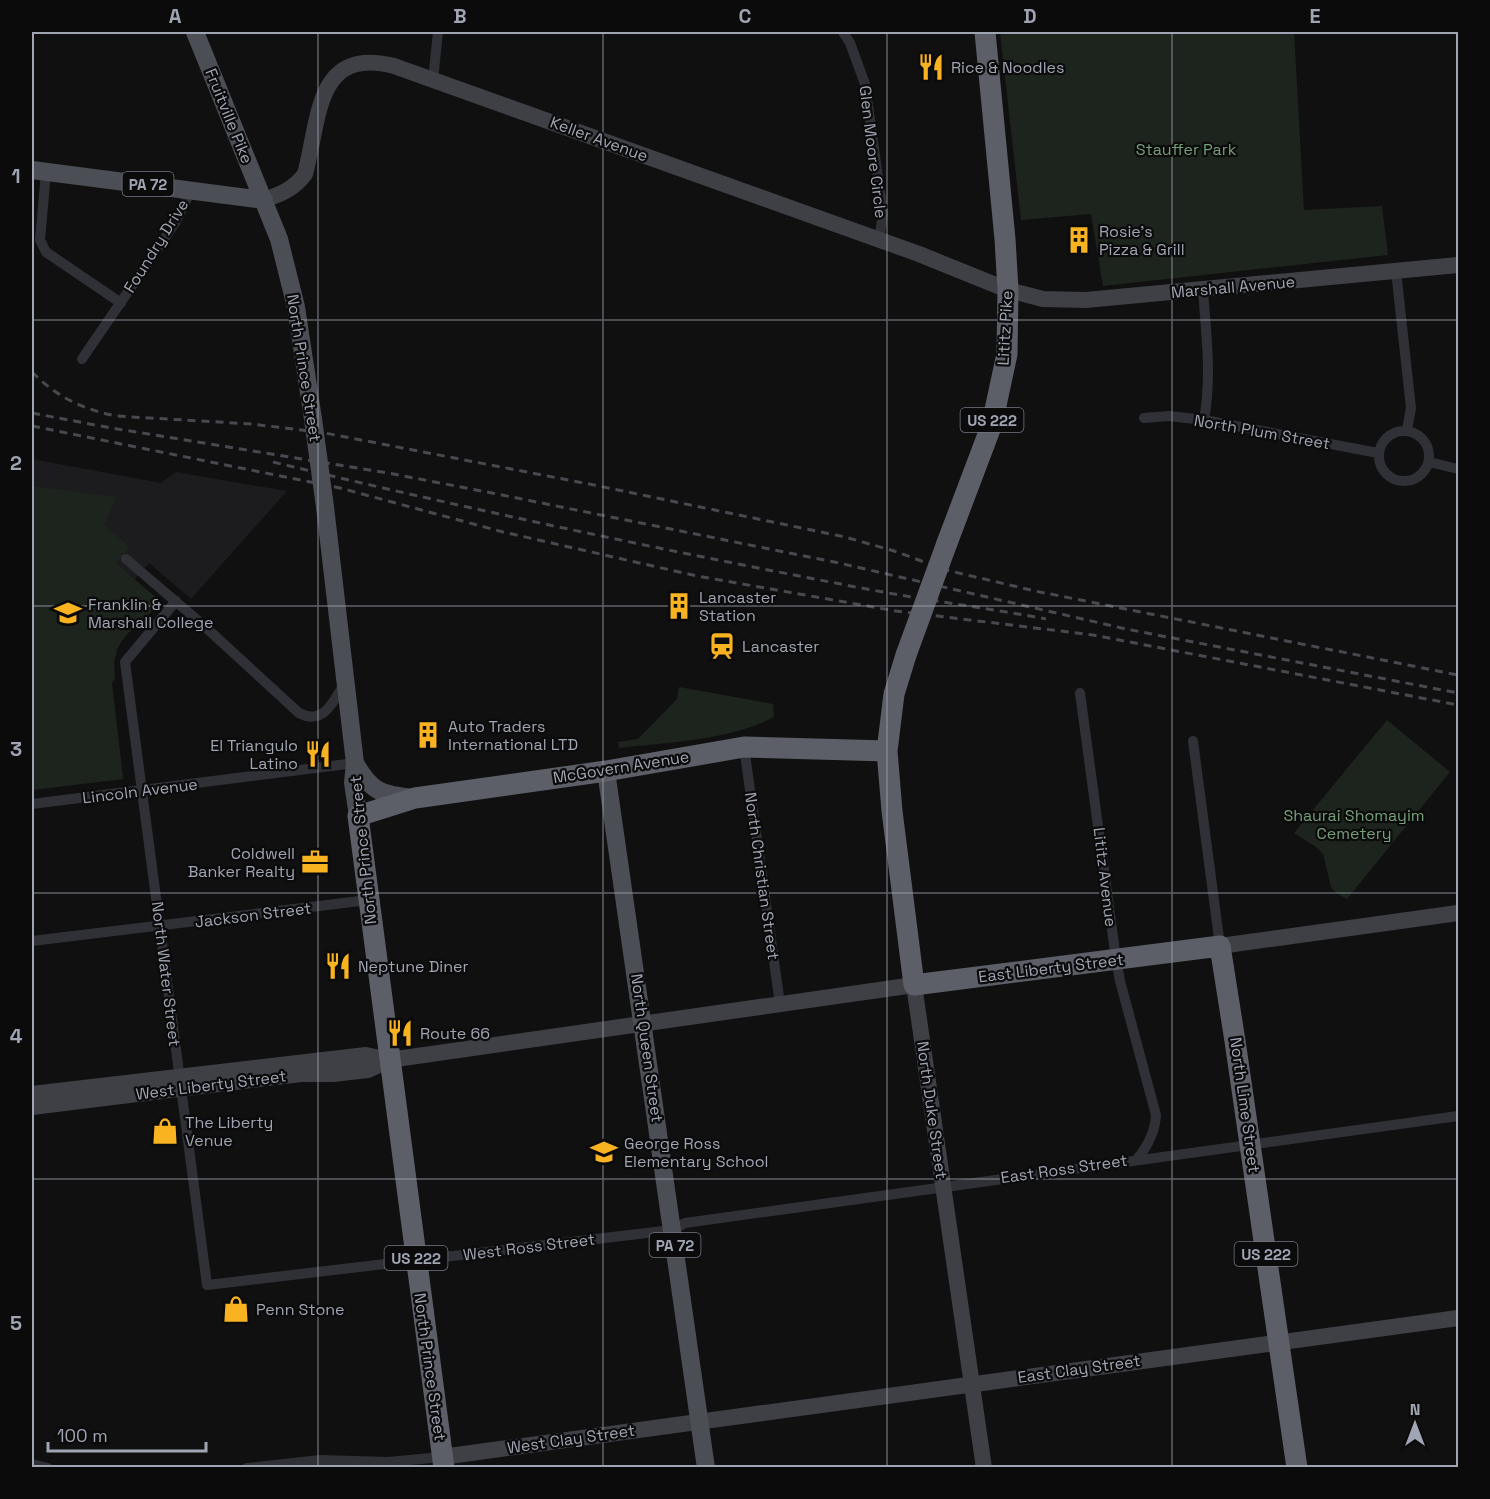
<svg xmlns="http://www.w3.org/2000/svg" width="1490" height="1499" font-family="'Space Grotesk',sans-serif">
<rect width="100%" height="100%" fill="#101011"/>
<!-- built -->
<path fill="#1c1c1e" d="M32 459 161 483 176 472 287 491 191 599 149 563 93 627 117 653 114 660 115 678 112 683 123 779 32 790Z"/>
<!-- green -->
<path fill="#1c241d" d="M1000 32H1294L1304 210 1382 206 1388 255 1103 286 1091 214 1021 220Z
M32 486 117 497 104 525 130 547 116 563 160 601 145 619H141C122 641 111 647 115 678L112 683 123 779 32 790Z
M679 687 773 704 774 717C728 741 670 742 619 748L618 742 638 739 677 699Z
M1387 720 1450 772 1347 899 1336 893 1331 887 1323 854 1316 847 1294 833Z"/>
<g fill="none" stroke-linecap="round" stroke-linejoin="round">
<!-- street -->
<path stroke="#303136" stroke-width="10" d="M843 32 850 43 865 84 883 214 879 240
M433 80 438 32
M46 172 40 240 46 252 121 303
M1396 271 1411 408 1407 430
M1203 290C1206 334 1212 376 1204 420
M82 359 175 223 191 190
M1144 418 1169 416 1204 420 1378 453
M1379 456a25 25 0 1 1 50 0a25 25 0 1 1-50 0Z
M1429 462 1458 469
M126 559 202 624 299 713C323 726 334 701 344 684
M176 601 125 662 207 1285 672 1230 685 1223C943 1186 1201 1151 1458 1116
M1080 693 1116 959 1120 981 1156 1115C1155 1132 1148 1146 1137 1159
M1193 741 1220 946
M744 747 780 1004
M32 804 355 763
M32 941 368 900
M32 1464 48 1468
M247 1468 320 1460 388 1462 442 1457"/>
<!-- secondary -->
<path stroke="#3e4046" stroke-width="16" d="M264 200C281 194 294 189 305 174 320 119 315 46 394 66L919 254 1008 290 1043 299 1086 300 1458 265
M1220 946 1458 913
M32 1094 366 1055 389 1060 914 985 984 1468
M32 1107 301 1074H333L368 1070 389 1060
M442 1457 1458 1318"/>
<!-- primary -->
<path stroke="#4c4e55" stroke-width="18" d="M195 32 279 239 296 307 313 419
M32 170 264 200
M325 507 355 763 353 783 358 816
M355 763C372 793 381 794 414 798
M606 771 706 1468"/>
<!-- highway -->
<path stroke="#5c5f67" stroke-width="21" d="M947 543 992 424 1007 354 1008 290 1005 239 985 32
M906 655 894 694 887 751 892 811 914 985 1220 946 1235 1041 1297 1468
M444 1468 358 816 415 798 606 771 744 747 887 751"/>
<!-- rail -->
<path stroke="#47494f" stroke-width="3" stroke-dasharray="8 6" stroke-linecap="butt" d="M32 372C57 397 82 409 116 416L252 424 325 433 594 485 845 537 894 551 946 570 1035 591 1458 675
M32 413 111 428 388 473 492 493 839 563 1126 629 1458 693
M32 426 340 488 503 532 697 576 896 611 1093 635 1458 705
M273 462C472 510 671 552 872 590 930 601 988 608 1046 619"/>
<!-- primary-bridge -->
<path stroke="#4c4e55" stroke-width="18" d="M313 419 325 507"/>
<!-- highway-bridge -->
<path stroke="#5c5f67" stroke-width="21" d="M906 655 947 543"/>
</g>
<!-- grid -->
<path fill="none" stroke="#a0a5b3" stroke-width="1.5" stroke-opacity="0.55" d="M318 32V1468M603 32V1468M887 32V1468M1172 32V1468M32 320H1458M32 606H1458M32 893H1458M32 1179H1458"/>
<!-- icons -->
<defs>
<symbol id="restaurant-bare" viewBox="-9 -9 18 18"><path d="M-5-6h1v4h1v-4h1v4h1v-4h1v5L-1.5 .5V6h-2V.5L-5-1ZM5-6V6H3V1.5H1.5Q1.5-4 5-6Z" fill="#f9b320" stroke="#0b0b0c" stroke-width="2.5" paint-order="stroke"/></symbol>
<symbol id="building-bare" viewBox="-9 -9 18 18"><path d="M-4-6H4V6H1V3H-1V6H-4ZM-2.5-4.3h1.7v1.8h-1.7ZM.8-4.3h1.7v1.8H.8ZM-2.5-1h1.7V.8h-1.7ZM.8-1h1.7V.8H.8Z" fill="#f9b320" stroke="#0b0b0c" stroke-width="2.5" paint-order="stroke"/></symbol>
<symbol id="university-bare" viewBox="-9 -9 18 18"><path d="M0-5L7-2L0 1L-7-2ZM-4 1L0 2.5L4 1V4Q0 6-4 4Z" fill="#f9b320" stroke="#0b0b0c" stroke-width="2.5" paint-order="stroke"/></symbol>
<symbol id="station-bare" viewBox="-9 -9 18 18"><path d="M-3-6H3Q5-6 5-4V2Q5 4 3 4L4.5 6H3L1.5 4h-3L-3 6H-4.5L-3 4Q-5 4-5 2V-4Q-5-6-3-6ZM-3.5-4v3h7v-3ZM-3.5 1v1.5H-2V1ZM2 1v1.5H3.5V1Z" fill="#f9b320" stroke="#0b0b0c" stroke-width="2.5" paint-order="stroke"/></symbol>
<symbol id="office-bare" viewBox="-9 -9 18 18"><path d="M-6-3h4V-5.5h4V-3h4V5H-6ZM-1-4.5V-3h2v-1.5ZM-6 0V1H6V0Z" fill="#f9b320" stroke="#0b0b0c" stroke-width="2.5" paint-order="stroke"/></symbol>
<symbol id="shop-bare" viewBox="-9 -9 18 18"><path d="M-5-2.5h2.3a2.7 3.5 0 0 1 5.4 0H5L5.5 6h-11ZM-1.5-2.5h3a1.5 2.3 0 0 0-3 0Z" fill="#f9b320" stroke="#0b0b0c" stroke-width="2.5" paint-order="stroke"/></symbol>
<symbol id="school-bare" viewBox="-9 -9 18 18"><path d="M0-5L7-2L0 1L-7-2ZM-4 1L0 2.5L4 1V4Q0 6-4 4Z" fill="#f9b320" stroke="#0b0b0c" stroke-width="2.5" paint-order="stroke"/></symbol>
</defs>
<g fill-rule="evenodd">
<use href="#restaurant-bare" x="912" y="48" width="38" height="38"/>
<use href="#building-bare" x="1060" y="221" width="38" height="38"/>
<use href="#building-bare" x="660" y="587" width="38" height="38"/>
<use href="#university-bare" x="49" y="594" width="38" height="38"/>
<use href="#station-bare" x="703" y="627" width="38" height="38"/>
<use href="#building-bare" x="409" y="716" width="38" height="38"/>
<use href="#restaurant-bare" x="299" y="735" width="38" height="38"/>
<use href="#office-bare" x="296" y="843" width="38" height="38"/>
<use href="#restaurant-bare" x="319" y="947" width="38" height="38"/>
<use href="#restaurant-bare" x="381" y="1014" width="38" height="38"/>
<use href="#shop-bare" x="146" y="1112" width="38" height="38"/>
<use href="#school-bare" x="585" y="1133" width="38" height="38"/>
<use href="#shop-bare" x="217" y="1290" width="38" height="38"/>
</g>
<g text-anchor="middle" dominant-baseline="central" stroke-width="4.5" stroke-linejoin="round" paint-order="stroke">
<!-- shield labels -->
<g fill="#0b0b0c" stroke="#737781" stroke-width="1.5">
<rect x="122.5" y="172" width="51" height="24" rx="4.5"/>
<rect x="960.5" y="408" width="63" height="24" rx="4.5"/>
<rect x="649.5" y="1233" width="51" height="24" rx="4.5"/>
<rect x="1234.5" y="1242" width="63" height="24" rx="4.5"/>
<rect x="384.5" y="1246" width="63" height="24" rx="4.5"/>
</g>
<g font-size="15" font-weight="bold" fill="#a0a5b3">
<text x="148" y="184">PA 72</text>
<text x="992" y="420">US 222</text>
<text x="675" y="1245">PA 72</text>
<text x="1266" y="1254">US 222</text>
<text x="416" y="1258">US 222</text>
</g>
<!-- poi labels -->
<g font-size="16" fill="#a0a5b3" stroke="#0b0b0c" text-anchor="start">
<text x="951" y="67">Rice &amp; Noodles</text>
<text x="1099" y="231">Rosie’s<tspan x="1099" dy="18">Pizza &amp; Grill</tspan></text>
<text x="699" y="597">Lancaster<tspan x="699" dy="18">Station</tspan></text>
<text x="88" y="604">Franklin &amp;<tspan x="88" dy="18">Marshall College</tspan></text>
<text x="742" y="646">Lancaster</text>
<text x="448" y="726">Auto Traders<tspan x="448" dy="18">International LTD</tspan></text>
<text x="298" y="745" text-anchor="end">El Triangulo<tspan x="298" dy="18">Latino</tspan></text>
<text x="295" y="853" text-anchor="end">Coldwell<tspan x="295" dy="18">Banker Realty</tspan></text>
<text x="358" y="966">Neptune Diner</text>
<text x="420" y="1033">Route 66</text>
<text x="185" y="1122">The Liberty<tspan x="185" dy="18">Venue</tspan></text>
<text x="624" y="1143">George Ross<tspan x="624" dy="18">Elementary School</tspan></text>
<text x="256" y="1309">Penn Stone</text>
</g>
<!-- street labels -->
<g font-size="16" fill="#a0a5b3" stroke="#0b0b0c">
<text transform="translate(229 116) rotate(68)">Fruitville Pike</text>
<text transform="translate(599 139) rotate(20)">Keller Avenue</text>
<text transform="translate(873 152) rotate(83)">Glen Moore Circle</text>
<text transform="translate(156 246) rotate(-58)">Foundry Drive</text>
<text transform="translate(1233 287) rotate(-5)">Marshall Avenue</text>
<text transform="translate(1005 328) rotate(-87)">Lititz Pike</text>
<text transform="translate(304 368) rotate(81)">North Prince Street</text>
<text transform="translate(1262 432) rotate(10)">North Plum Street</text>
<text transform="translate(621 767) rotate(-9)">McGovern Avenue</text>
<text transform="translate(140 791) rotate(-7)">Lincoln Avenue</text>
<text transform="translate(363 850) rotate(-96)">North Prince Street</text>
<text transform="translate(762 876) rotate(82)">North Christian Street</text>
<text transform="translate(1105 877) rotate(83)">Lititz Avenue</text>
<text transform="translate(253 915) rotate(-7)">Jackson Street</text>
<text transform="translate(1051 968) rotate(-7)">East Liberty Street</text>
<text transform="translate(166 974) rotate(83)">North Water Street</text>
<text transform="translate(647 1048) rotate(82)">North Queen Street</text>
<text transform="translate(211 1085) rotate(-7)">West Liberty Street</text>
<text transform="translate(1245 1105) rotate(82)">North Lime Street</text>
<text transform="translate(932 1110) rotate(82)">North Duke Street</text>
<text transform="translate(1064 1169) rotate(-8)">East Ross Street</text>
<text transform="translate(529 1247) rotate(-7)">West Ross Street</text>
<text transform="translate(430 1367) rotate(82)">North Prince Street</text>
<text transform="translate(1079 1369) rotate(-8)">East Clay Street</text>
<text transform="translate(571 1439) rotate(-8)">West Clay Street</text>
</g>
<!-- park labels -->
<g font-size="16" fill="#769f79" stroke="#0b0b0c">
<text x="1186" y="149">Stauffer Park</text>
<text x="1354" y="815">Shaurai Shomayim<tspan x="1354" dy="18">Cemetery</tspan></text>
</g>
</g>
<!-- border -->
<rect width="1490" height="1499" fill="none" stroke="#0b0b0c" stroke-width="66"/>
<!-- north arrow -->
<g transform="translate(1415 1424)" stroke="#0b0b0c" stroke-width="4.5" paint-order="stroke">
<path d="M0-4.5L10 22L0 15L-10 22Z" fill="#a0a5b3"/>
<text y="-9" font-size="16" font-weight="bold" text-anchor="middle" fill="#a0a5b3">N</text>
</g>
<!-- scale -->
<path d="M48 1442v9h158v-9" fill="none" stroke="#a0a5b3" stroke-width="3"/>
<text x="57" y="1442" font-size="18" fill="#a0a5b3" stroke="#0b0b0c" stroke-width="4.5" paint-order="stroke">100 m</text>
<rect x="33" y="33" width="1424" height="1433" fill="none" stroke="#a0a5b3" stroke-width="2"/>
<g font-size="20" text-anchor="middle" font-weight="bold" fill="#a0a5b3">
<text x="175" y="23">A</text>
<text x="460" y="23">B</text>
<text x="745" y="23">C</text>
<text x="1030" y="23">D</text>
<text x="1315" y="23">E</text>
<text x="16" y="183">1</text>
<text x="16" y="470">2</text>
<text x="16" y="756">3</text>
<text x="16" y="1043">4</text>
<text x="16" y="1330">5</text>
</g>
</svg>
